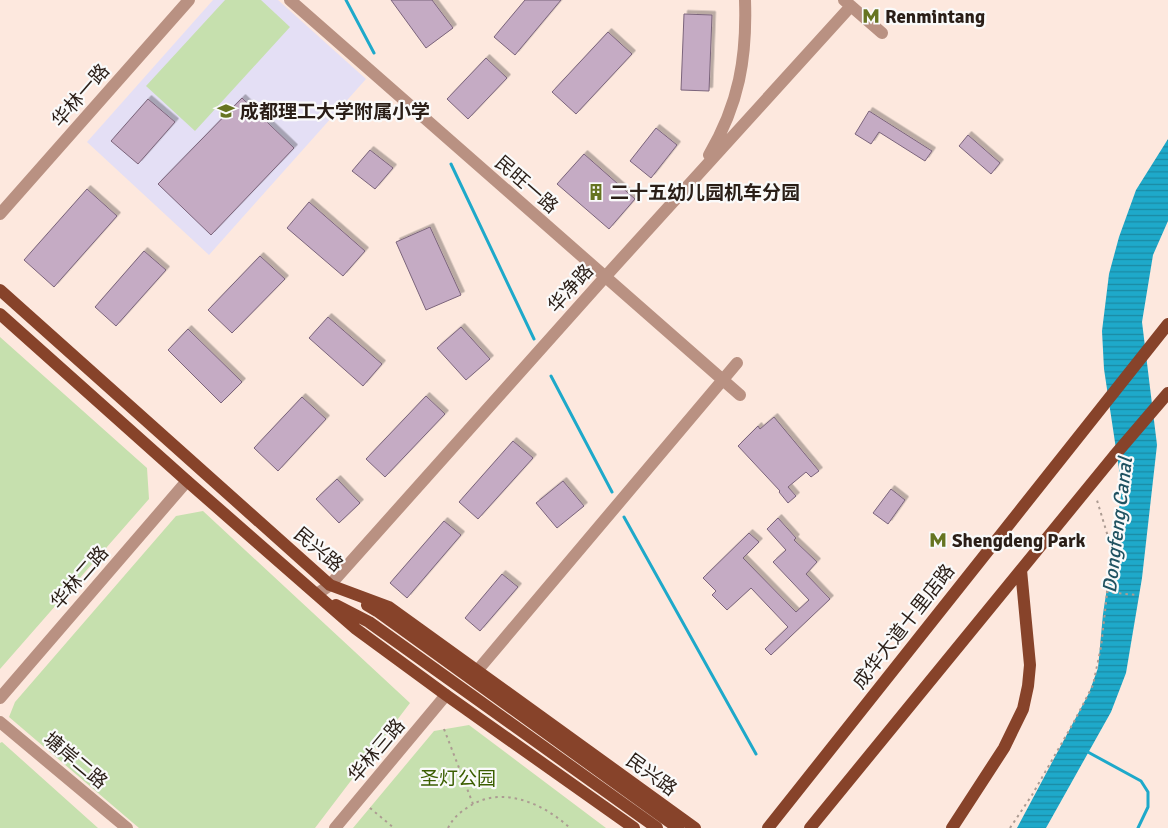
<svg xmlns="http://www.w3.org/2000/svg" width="1168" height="828" font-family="Signika,'Noto Sans SC',sans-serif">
<defs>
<pattern id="water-rules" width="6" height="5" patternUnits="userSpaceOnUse" patternTransform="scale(1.25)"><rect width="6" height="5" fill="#1ea9ca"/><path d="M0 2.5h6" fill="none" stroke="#1b89a3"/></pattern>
<filter id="shadow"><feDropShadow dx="3.5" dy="-3.5" stdDeviation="0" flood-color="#0004"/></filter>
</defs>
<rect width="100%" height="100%" fill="#fde8de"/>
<path fill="#e4dff5" d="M213,0h65l88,79 -157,176 -122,-113z"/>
<path fill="#c6e0ae" d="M225,0h36l29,27 -95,104 -49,-45z
M0,337l147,131 2,31 -149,170z
M203,511l207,192 -95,125h-176l-130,-111 6,-15 161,-186z
M469,725l137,103h-253l81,-97z
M2,742l96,86h-98v-85z"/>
<path fill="url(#water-rules)" d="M1168,139v82l-15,34 -11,67 15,123 -15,133 -16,95 -15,39 -65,116h-29l72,-135 9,-25 5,-54 19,-125 -18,-120 -2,-38 7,-57 10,-37 17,-47z"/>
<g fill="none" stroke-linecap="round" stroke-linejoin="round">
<path stroke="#1ea9ca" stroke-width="3" d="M346,0l28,53
M451,164l83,175
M551,376l61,116
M624,517l132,237
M1086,751l55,30 7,11v15l-10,21"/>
</g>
<path fill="#c5abc4" stroke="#7b647b" filter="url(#shadow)" d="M391,0h41l21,28 -27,20z
M525,0h36l-46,55 -21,-18z
M684,14l28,1 -3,76 -28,-1z
M608,32l24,22 -56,60 -24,-22z
M486,58l21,20 -39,41 -21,-20z
M242,98l52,50 -83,87 -53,-51z
M148,99l27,23 -37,42 -27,-23z
M869,111l63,40 -7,10 -46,-29 -8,12 -16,-10z
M656,128l21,17 -26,33 -21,-17z
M968,135l32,28 -9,11 -32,-28z
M370,150l23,18 -18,21 -23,-18z
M584,154l51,45 -26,30 -52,-45z
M87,189l30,27 -63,71 -30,-27z
M309,202l56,49 -22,25 -56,-48z
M430,227l31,68 -35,15 -30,-68z
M144,251l22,19 -50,56 -21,-19z
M260,256l25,23 -53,54 -24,-23z
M328,317l54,47 -19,22 -54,-48z
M461,327l29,32 -24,21 -29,-32z
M188,329l54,53 -21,21 -53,-53z
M426,396l19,18 -60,63 -19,-18z
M302,397l24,22 -48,52 -24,-23z
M774,417l45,54 -8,6 -5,-5 -18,15 8,9 -8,7 -9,-11 1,-1 -42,-45 20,-20 2,3z
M513,441l20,17 -55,61 -19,-17z
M337,479l23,24 -21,20 -23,-24z
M563,481l21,25 -27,22 -21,-25z
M891,489l14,11 -17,24 -15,-11z
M778,518l18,20 -2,2 23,22 -11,12 24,25 -59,56 -6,-6 23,-22 -37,-39 -24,22 -15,-15 4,-4 -13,-13 46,-45 10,9 -16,16 53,54 13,-12 -36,-38 13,-12 -19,-21z
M444,521l17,14 -54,63 -17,-15z
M502,574l16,13 -38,44 -15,-13z"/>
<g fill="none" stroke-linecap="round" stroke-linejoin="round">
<path stroke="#ac9b92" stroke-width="2" stroke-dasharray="2.5 4" stroke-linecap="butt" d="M1106,592l30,3
M444,729l29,75
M370,808l24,20
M448,828c5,-10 12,-16 22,-22 33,-21 74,-2 100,22
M1010,828l22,-33 43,-75 18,-35 8,-38 11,-97 -16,-53"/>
<path stroke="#b99182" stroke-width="12" d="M290,0l450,395
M844,0l38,33
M709,155c30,-51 38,-97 36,-155
M0,214l189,-214
M317,594l13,-9 275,-308 246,-271
M477,671l260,-308
M0,698l187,-217
M0,722l127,106
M335,828l111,-133"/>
<path stroke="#87432a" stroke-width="12" d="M0,290l330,295 59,22 306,221
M0,314l187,167 169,148 90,66 188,133
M336,605l33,17 288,206
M367,605l10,6 301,217
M768,828l400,-504
M810,828l304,-372 54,-63
M952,828l52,-80 19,-39 5,-23 2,-21 -9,-95"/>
</g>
<defs>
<g id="metro-bare" transform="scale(1.35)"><path d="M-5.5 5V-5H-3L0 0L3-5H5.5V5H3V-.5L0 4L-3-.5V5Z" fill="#667421" stroke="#fafafa" stroke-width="2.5" paint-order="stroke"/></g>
<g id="school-bare" transform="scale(1.35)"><path d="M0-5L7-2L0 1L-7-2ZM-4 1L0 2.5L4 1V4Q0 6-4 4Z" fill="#667421" stroke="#fafafa" stroke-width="2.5" paint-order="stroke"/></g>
<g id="building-bare" transform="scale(1.35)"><path d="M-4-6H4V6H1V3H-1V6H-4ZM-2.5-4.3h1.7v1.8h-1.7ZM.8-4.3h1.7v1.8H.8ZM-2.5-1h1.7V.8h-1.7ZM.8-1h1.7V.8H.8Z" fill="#667421" stroke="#fafafa" stroke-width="2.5" paint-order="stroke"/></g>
</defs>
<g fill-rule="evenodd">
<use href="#metro-bare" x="871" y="16"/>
<use href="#school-bare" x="226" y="111"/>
<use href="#building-bare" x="596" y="192"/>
<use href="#metro-bare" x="938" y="540"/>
</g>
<g text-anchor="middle" stroke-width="4.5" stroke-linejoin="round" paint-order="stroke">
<g font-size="19" font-weight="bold" fill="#2a1e17" stroke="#fafafa" text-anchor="start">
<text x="885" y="23">Renmintang</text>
<text x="240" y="118">成都理工大学附属小学</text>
<text x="610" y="199">二十五幼儿园机车分园</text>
<text x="952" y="547">Shengdeng Park</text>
</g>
<g font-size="19" fill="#2a1e17" stroke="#fafafa">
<text transform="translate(80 95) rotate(-49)" y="7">华林一路</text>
<text transform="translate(527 184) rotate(41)" y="7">民旺一路</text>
<text transform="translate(570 288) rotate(-48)" y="7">华净路</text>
<text transform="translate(319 549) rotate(40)" y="7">民兴路</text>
<text transform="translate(79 577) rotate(-49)" y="7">华林二路</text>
<text transform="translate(903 626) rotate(-52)" y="7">成华大道十里店路</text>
<text transform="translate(376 750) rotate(-50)" y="7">华林三路</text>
<text transform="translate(76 760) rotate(40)" y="7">塘岸二路</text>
<text transform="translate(652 774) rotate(36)" y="7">民兴路</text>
</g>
<g font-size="19" fill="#3b5e01" stroke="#fafafa">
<text x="458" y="785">圣灯公园</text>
</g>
<g font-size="20" font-style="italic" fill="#1f5261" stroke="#fafafa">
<text transform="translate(1117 525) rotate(-83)" y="7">Dongfeng Canal</text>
</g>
</g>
</svg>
